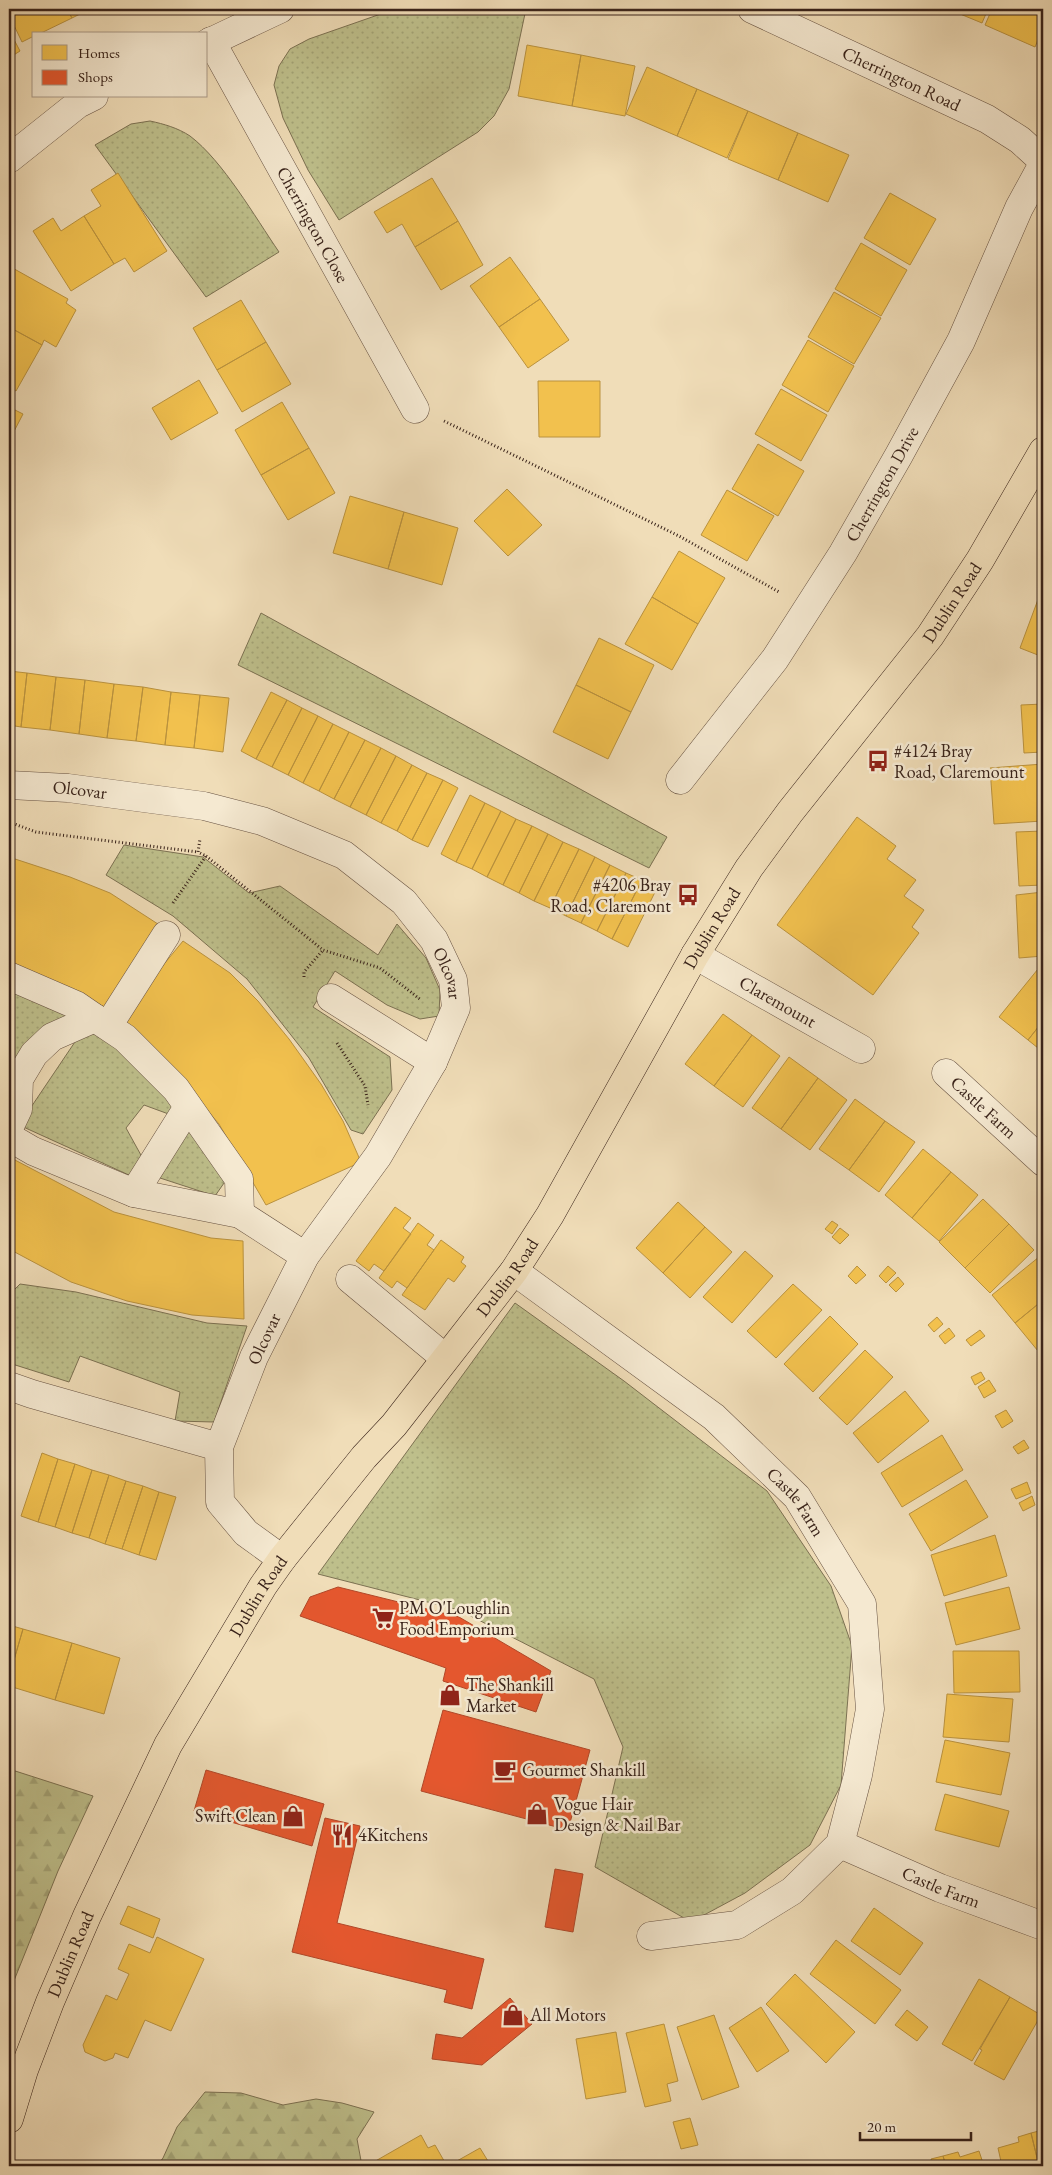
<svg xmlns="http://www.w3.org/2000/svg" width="1052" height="2175" font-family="'EB Garamond',serif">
<defs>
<pattern id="grass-dots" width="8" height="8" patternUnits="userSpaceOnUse" patternTransform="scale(1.25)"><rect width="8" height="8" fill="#bebf8b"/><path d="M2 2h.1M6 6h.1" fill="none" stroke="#a4a477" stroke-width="1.8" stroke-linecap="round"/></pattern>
<pattern id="forest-firs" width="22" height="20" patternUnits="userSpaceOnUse" patternTransform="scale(1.25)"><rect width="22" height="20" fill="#bebf8b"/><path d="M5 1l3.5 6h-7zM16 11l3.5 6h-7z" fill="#a4a477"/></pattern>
</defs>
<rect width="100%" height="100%" fill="#f0ddb8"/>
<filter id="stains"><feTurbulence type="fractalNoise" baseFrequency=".004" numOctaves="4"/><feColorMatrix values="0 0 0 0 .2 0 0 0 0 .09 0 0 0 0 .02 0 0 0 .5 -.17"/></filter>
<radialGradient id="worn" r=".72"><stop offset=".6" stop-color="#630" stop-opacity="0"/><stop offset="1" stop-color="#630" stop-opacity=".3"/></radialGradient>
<path fill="url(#grass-dots)" stroke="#7c7152" d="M395,9h131l-17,80 -15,27 -16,16 -139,88 -31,-50 -25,-52 -9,-33 5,-19 11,-17 19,-10z
M150,121c14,3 28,7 40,15 33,25 65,81 89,116l-73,45 -111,-152 36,-21z
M261,613l406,224 -18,31 -411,-203z
M124,845l79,12 46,36 31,-7 98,69 19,-31 29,34 14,32 -1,26 -19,3 -33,-14 -52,-34 -22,36 77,50 2,33 -29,44 -12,-4 -42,-72 -62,-79 -74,-63 -67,-41z
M9,980l65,33 -65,83z
M97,1024l84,82 -7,10 -30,-11 -18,23 16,29 -11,19 -112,-51 64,-95z
M190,1126l41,47 -16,23 -61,-20z
M20,1284l56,8 131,31 40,3 -33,96 -39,-1 5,-29 -100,-36 -11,26 -60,-19v-70h2z
M515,1303l109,78 143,110 64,95 21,60 -11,139 -31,60 -65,48 -54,29 -96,-55 28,-120 -29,-68 -135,-69 -141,-36z"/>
<path fill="url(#forest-firs)" stroke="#7c7152" d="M9,1769l84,27 -35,75 -49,122z
M205,2092l36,1 42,12 33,-6 26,4 32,9 -17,27 5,27h-205l6,-8 14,-31z"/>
<path fill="#f2c14e" stroke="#ba923e" d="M9,9h58l5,9 -33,16h-5v2l-12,6 -13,-27z
M67,9h23l-18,9z
M948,9h40l-6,14z
M992,9h51v19l-8,19 -50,-22z
M9,30l11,21 -11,7z
M527,45l54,10 -9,51 -54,-10z
M581,55l54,11 -10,50 -53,-10z
M647,67l50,22 -20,47 -51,-22z
M697,89l51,22 -21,47 -50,-22z
M748,111l50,22 -20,47 -50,-21z
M798,133l51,22 -21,47 -50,-22z
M118,173l49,78 -33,21 -9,-14 -11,6 -30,-48 17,-10 -10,-16z
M432,178l26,43 -43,26 -13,-23 -15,9 -13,-21z
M890,193l46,26 -26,46 -46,-27z
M84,216l30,48 -43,27 -38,-60 20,-13 8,13z
M458,221l25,44 -42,25 -26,-43z
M861,243l46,27 -26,46 -46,-27z
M510,257l30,42 -41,28 -29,-41z
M9,266l59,33 -2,4 10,7 -20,37 -12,-7 -2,5 -33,-18z
M834,292l47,26 -27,46 -46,-27z
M540,299l29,41 -41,28 -29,-41z
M241,300l25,42 -49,28 -24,-42z
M9,327l33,18 -26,46 -7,-4z
M808,340l46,26 -26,46 -46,-27z
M266,342l25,42 -49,28 -25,-42z
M199,380l19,33 -47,27 -19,-32z
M538,381h62v56h-61z
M781,389l46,26 -26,46 -46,-27z
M282,402l27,46 -48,27 -26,-45z
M9,407l14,7 -14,27z
M758,444l46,27 -26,45 -46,-27z
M309,448l26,45 -47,27 -27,-45z
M507,489l35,36 -34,31 -34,-35z
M727,490l47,26 -27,45 -46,-26z
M350,496l54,16 -16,57 -55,-16z
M404,512l54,16 -16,57 -54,-16z
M679,551l46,27 -27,46 -46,-27z
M1043,586v71l-23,-9z
M652,597l46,27 -26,46 -47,-26z
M599,638l55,27 -23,47 -55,-27z
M9,671l18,2 -6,54 -12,-2z
M27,673l29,4 -6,53 -29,-3z
M56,677l29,3 -6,54 -29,-4z
M85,680l29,4 -7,54 -28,-4z
M114,684l29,3 -7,54 -29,-3z
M576,685l55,27 -23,47 -55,-27z
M143,687l28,5 -6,53 -29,-4z
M171,692l29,3 -6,53 -29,-3z
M271,692l16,8 -31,59 -15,-8z
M200,695l29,3 -6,54 -29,-4z
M287,700l15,8 -30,59 -16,-8z
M1043,704v48l-19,1 -3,-48z
M302,708l16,8 -30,59 -16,-8z
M318,716l15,8 -30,59 -15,-8z
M333,724l16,8 -30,59 -16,-8z
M349,732l16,8 -31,59 -15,-8z
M365,740l16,8 -31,59 -16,-8z
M381,748l15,8 -30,59 -16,-8z
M396,756l16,9 -31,58 -15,-8z
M1043,764v57l-49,3 -4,-56z
M412,765l15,8 -30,58 -16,-8z
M427,773l16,7 -31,60 -15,-9z
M443,780l15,8 -30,59 -16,-7z
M470,795l15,8 -29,59 -15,-8z
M485,803l16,8 -29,58 -16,-7z
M501,811l15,8 -29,58 -15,-8z
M857,817l39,29 -9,13 29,21 -12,16 20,14 -12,17 7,6 -46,62 -96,-70z
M516,819l16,7 -29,59 -16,-8z
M532,826l16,8 -29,59 -16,-8z
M1043,831v54l-24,1 -3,-54z
M548,834l15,8 -29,59 -15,-8z
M563,842l16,7 -29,59 -16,-7z
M579,849l16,8 -29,59 -16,-8z
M9,857l61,20 40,16 51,33 -59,86 -93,-44z
M595,857l15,8 -29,58 -15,-7z
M610,865l16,8 -29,58 -16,-8z
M626,873l16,7 -30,59 -15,-8z
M642,880l15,8 -29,59 -16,-8z
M1043,892v64l-24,2 -3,-63z
M183,941l47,32 28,28 31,38 32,45 22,37 18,41 -95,43 -47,-81 -23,-27 -76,-71 21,-34z
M1038,969l5,5v47l-15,19 -29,-23z
M723,1014l29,21 -38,51 -29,-22z
M1043,1021v31l-15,-12z
M752,1035l28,21 -37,51 -29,-21z
M789,1057l29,21 -37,51 -29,-21z
M818,1078l29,22 -37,50 -29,-21z
M855,1099l30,22 -36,49 -30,-21z
M885,1121l30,21 -36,50 -30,-22z
M923,1149l28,23 -39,46 -27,-23z
M13,1159l101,53 97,26 32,3 1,78 -52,-4 -65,-14 -56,-19 -62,-33v-84z
M951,1172l27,23 -39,46 -27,-23z
M983,1199l26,25 -44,44 -26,-26z
M678,1202l27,25 -42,46 -27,-25z
M395,1207l16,11 -8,10 8,6 -27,37 -10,-7 -5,7 -13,-10z
M832,1221l6,4 -6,9 -7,-5z
M418,1223l16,12 -7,10 7,5 -27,38 -10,-7 -5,7 -13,-10z
M1009,1224l25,26 -44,43 -25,-25z
M705,1227l27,25 -42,46 -27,-25z
M840,1228l9,7 -9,9 -8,-7z
M441,1240l23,17 -3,5 5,4 -12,16 -6,-4 -23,32 -23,-15z
M745,1251l28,25 -41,47 -29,-26z
M1039,1257l4,6v37l-28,23 -23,-28z
M857,1266l9,9 -10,9 -8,-8z
M888,1266l8,7 -10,10 -7,-7z
M898,1277l6,7 -8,8 -7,-7z
M793,1284l29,26 -46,48 -29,-27z
M1043,1300v46l-5,5 -23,-28z
M830,1316l28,28 -45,48 -29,-28z
M937,1317l6,7 -9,8 -6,-7z
M949,1328l6,8 -10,8 -6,-8z
M980,1330l5,6 -14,10 -5,-6z
M865,1350l28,27 -46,48 -28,-27z
M981,1372l4,7 -10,6 -4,-8z
M989,1380l7,11 -12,7 -6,-11z
M905,1391l24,30 -51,42 -25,-30z
M1006,1410l7,11 -11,7 -7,-12z
M942,1435l21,35 -61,37 -21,-34z
M1024,1440l5,8 -11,6 -5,-7z
M42,1453l16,6 -20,63 -17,-6z
M58,1459l17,5 -20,63 -17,-5z
M75,1464l17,6 -20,63 -17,-6z
M92,1470l17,5 -20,63 -17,-5z
M109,1475l17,6 -21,63 -16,-6z
M966,1480l22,37 -57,34 -22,-37z
M126,1481l17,5 -21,63 -17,-5z
M1027,1482l4,11 -15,6 -5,-10z
M143,1486l16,6 -20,63 -17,-6z
M159,1492l17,5 -20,63 -17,-5z
M1032,1496l3,9 -12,6 -4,-8z
M995,1535l12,41 -63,20 -13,-41z
M1009,1587l11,42 -64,16 -11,-42z
M9,1625l14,4 -14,48z
M23,1629l49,14 -17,57 -46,-14v-9z
M72,1643l48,15 -16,56 -49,-14z
M953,1651h66l1,41 -66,1z
M947,1694l66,5 -4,43 -66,-5z
M945,1740l65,13 -9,42 -65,-13z
M945,1794l64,17 -10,36 -64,-17z
M128,1906l32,13 -7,19 -33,-14z
M874,1908l49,35 -23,32 -49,-34z
M157,1937l47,22 -33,72 -26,-11 -17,38 -13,-5 -2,5 -8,3 -20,-9 -2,-7 23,-50 11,5 12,-26 -11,-5 11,-25 21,9z
M836,1940l65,50 -26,34 -65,-50z
M795,1974l60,58 -29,31 -60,-59z
M979,1979l31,18 -38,64 -30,-17z
M1010,1997l31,18 -37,65 -30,-16 8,-14 -2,-1z
M761,2007l28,44 -32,21 -28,-44z
M907,2010l21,17 -11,14 -22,-16z
M714,2015l25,72 -37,13 -25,-73z
M664,2024l14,57 -11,3 4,17 -26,6 -19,-74z
M616,2032l10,60 -40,7 -10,-60z
M690,2118l8,27 -17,4 -8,-27z
M1043,2130v36h-4l-8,-33z
M1031,2133l8,33h-37l-4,-18 21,-6 -1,-5z
M421,2135l7,13 7,-3 12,21h-72l-3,-3z
M480,2148l11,18h-43z
M979,2151l5,15h-38l-3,-10 15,-4 2,5z
M943,2156l3,10h-17l3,-1 -1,-6z"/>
<path fill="#e4572e" stroke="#b14728" d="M338,1587l121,30 92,54 -15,41 -93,-31 3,-13 -146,-52 10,-19z
M443,1710l147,40 -22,80 -147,-39z
M206,1770l118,34 -12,42 -118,-35z
M325,1818l35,8 -23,97 147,36 -12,50 -28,-7 3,-12 -155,-38z
M555,1869l28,5 -10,58 -28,-5z
M510,1998l22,26 -50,41 -50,-6 4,-25 26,4z"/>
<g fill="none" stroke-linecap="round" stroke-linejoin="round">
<g stroke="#675242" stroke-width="29">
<g id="minor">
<path id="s1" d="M752,9l235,110 33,21 23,21"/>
<path id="s2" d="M211,41l204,368"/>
<path d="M206,44l74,-35"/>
<path d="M9,159l69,-55 16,-8"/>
<path id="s3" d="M680,780l95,-121 68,-106 56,-98 62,-114 58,-133 24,-44"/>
<path id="s4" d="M9,785l59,3 136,18 58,15 82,34 60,47 30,38 19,40 3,28 -23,54 -55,94 -73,100 -51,101 -35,90 1,55 26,31 36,26"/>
<path id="s5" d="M695,955l166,94"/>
<path d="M9,976l67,29 19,13 30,20 51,51 63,90 1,35"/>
<path d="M331,998l102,64"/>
<path d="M108,1026l58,-91"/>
<path id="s6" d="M946,1073l97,89"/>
<path d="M9,1128l9,-19 1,-30 15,-25 18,-17 43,-19"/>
<path d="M9,1137l24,14 101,42 106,21 65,42"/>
<path d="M134,1193l54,-86"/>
<path id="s7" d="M514,1271l200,146 83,80 65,107 8,105 -12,66 -18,69 -48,47 -55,34 -86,11"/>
<path d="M350,1279l95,79"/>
<path d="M9,1386l23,8 187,53"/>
<path id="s8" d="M840,1844l100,44 103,38"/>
</g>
</g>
<g stroke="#39231a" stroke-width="29">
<g id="major">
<path id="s9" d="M9,2119l15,-49 26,-68 37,-86 81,-171 95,-159 19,-27 82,-102 30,-32 120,-154 36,-56 145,-260 54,-87 41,-56 140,-176 50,-76 63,-109"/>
</g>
</g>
<path stroke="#39231a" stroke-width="3" stroke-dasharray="1 2.5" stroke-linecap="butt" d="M444,421l235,115 100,56
M9,822l27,10 162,20
M206,856l117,94 57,18 41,32
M173,903l33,-47 -8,-4 2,-13
M304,977v-5l19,-22
M337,1043l28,43 3,19"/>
<use href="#minor" stroke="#f5e9d1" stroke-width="28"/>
<use href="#major" stroke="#f0ddb8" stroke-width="28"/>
</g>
<defs>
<g id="bus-bare" transform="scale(1.725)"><path d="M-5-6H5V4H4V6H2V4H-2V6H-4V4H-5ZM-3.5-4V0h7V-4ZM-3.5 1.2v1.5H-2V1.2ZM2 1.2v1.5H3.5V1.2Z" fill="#8f2418" stroke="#f5e9d1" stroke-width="2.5" paint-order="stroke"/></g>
<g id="supermarket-bare" transform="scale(1.725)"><path d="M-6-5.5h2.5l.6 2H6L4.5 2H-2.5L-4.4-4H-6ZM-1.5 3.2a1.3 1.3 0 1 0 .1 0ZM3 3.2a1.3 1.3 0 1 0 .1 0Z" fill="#8f2418" stroke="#f5e9d1" stroke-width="2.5" paint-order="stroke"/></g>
<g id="shop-bare" transform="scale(1.725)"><path d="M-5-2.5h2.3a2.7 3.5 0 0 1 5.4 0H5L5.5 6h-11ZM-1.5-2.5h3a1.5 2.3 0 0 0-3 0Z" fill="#8f2418" stroke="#f5e9d1" stroke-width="2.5" paint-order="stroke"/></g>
<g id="cafe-bare" transform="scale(1.725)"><path d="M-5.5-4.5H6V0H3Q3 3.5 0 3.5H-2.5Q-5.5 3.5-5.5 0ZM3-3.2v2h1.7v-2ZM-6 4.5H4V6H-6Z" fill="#8f2418" stroke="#f5e9d1" stroke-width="2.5" paint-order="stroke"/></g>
<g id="restaurant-bare" transform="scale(1.725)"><path d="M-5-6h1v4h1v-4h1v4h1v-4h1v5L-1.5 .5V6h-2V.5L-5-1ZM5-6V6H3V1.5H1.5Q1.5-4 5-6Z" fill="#8f2418" stroke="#f5e9d1" stroke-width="2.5" paint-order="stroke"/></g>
</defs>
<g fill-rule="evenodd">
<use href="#bus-bare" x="878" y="761"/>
<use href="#bus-bare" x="688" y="895"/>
<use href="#supermarket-bare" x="383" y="1618"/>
<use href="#shop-bare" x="450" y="1695"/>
<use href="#cafe-bare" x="505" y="1770"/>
<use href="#shop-bare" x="537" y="1814"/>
<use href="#shop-bare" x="293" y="1816"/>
<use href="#restaurant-bare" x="342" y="1835"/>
<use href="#shop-bare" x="513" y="2015"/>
</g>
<g text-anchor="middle" stroke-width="5" stroke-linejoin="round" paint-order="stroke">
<g font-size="18" fill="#39231a" stroke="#f5e9d1">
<text dy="6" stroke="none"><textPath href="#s1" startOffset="165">Cherrington Road</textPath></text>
<text dy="6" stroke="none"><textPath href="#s2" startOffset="210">Cherrington Close</textPath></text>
<text dy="6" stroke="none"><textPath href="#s3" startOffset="359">Cherrington Drive</textPath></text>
<text dy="6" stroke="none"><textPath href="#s9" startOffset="1796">Dublin Road</textPath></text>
<text dy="6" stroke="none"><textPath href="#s4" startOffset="71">Olcovar</textPath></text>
<text dy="6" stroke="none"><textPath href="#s9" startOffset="1391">Dublin Road</textPath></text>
<text dy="6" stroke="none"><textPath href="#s4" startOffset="506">Olcovar</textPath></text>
<text dy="6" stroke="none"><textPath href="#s5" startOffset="95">Claremount</textPath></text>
<text dy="6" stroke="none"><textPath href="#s6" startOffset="51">Castle Farm</textPath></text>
<text dy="6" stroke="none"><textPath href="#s9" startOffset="986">Dublin Road</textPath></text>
<text transform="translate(264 1339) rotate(-65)" y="6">Olcovar</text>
<text dy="6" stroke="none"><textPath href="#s7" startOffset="366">Castle Farm</textPath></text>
<text dy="6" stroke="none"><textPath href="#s9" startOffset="581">Dublin Road</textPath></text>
<text dy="6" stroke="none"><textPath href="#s8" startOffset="110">Castle Farm</textPath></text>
<text dy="6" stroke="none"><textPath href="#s9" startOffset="176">Dublin Road</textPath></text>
</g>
<g font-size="18" fill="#39231a" stroke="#f5e9d1" text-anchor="start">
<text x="894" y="757">#4124 Bray<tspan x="894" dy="21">Road, Claremount</tspan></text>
<text x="671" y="891" text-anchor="end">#4206 Bray<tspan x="671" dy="21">Road, Claremont</tspan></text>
<text x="399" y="1614">PM O'Loughlin<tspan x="399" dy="21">Food Emporium</tspan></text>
<text x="466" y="1691">The Shankill<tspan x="466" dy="21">Market</tspan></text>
<text x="522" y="1776">Gourmet Shankill</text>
<text x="554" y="1810">Vogue Hair<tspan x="554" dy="21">Design &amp; Nail Bar</tspan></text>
<text x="276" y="1822" text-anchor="end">Swift Clean</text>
<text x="358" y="1841">4Kitchens</text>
<text x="530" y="2021">All Motors</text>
</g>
</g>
<rect width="1052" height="2175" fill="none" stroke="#f0ddb8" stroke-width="30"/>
<rect x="10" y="10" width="1032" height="2155" fill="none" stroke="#39231a" stroke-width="2.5"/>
<rect x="15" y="15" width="1022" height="2145" fill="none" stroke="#39231a"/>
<rect x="32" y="32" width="175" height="65" fill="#f5e9d1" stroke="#aa9a88"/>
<rect x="42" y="45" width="25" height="15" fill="#f2c14e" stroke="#aa9a88"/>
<text x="78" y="58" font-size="15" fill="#39231a">Homes</text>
<rect x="42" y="70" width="25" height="15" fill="#e4572e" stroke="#aa9a88"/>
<text x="78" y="82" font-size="15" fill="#39231a">Shops</text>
<path d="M860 2132v8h111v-8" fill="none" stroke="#39231a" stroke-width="2.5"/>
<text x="867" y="2132" font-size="15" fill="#39231a" stroke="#f5e9d1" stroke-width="4" paint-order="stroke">20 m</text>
<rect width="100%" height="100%" filter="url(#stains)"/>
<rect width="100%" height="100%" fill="url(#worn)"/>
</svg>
